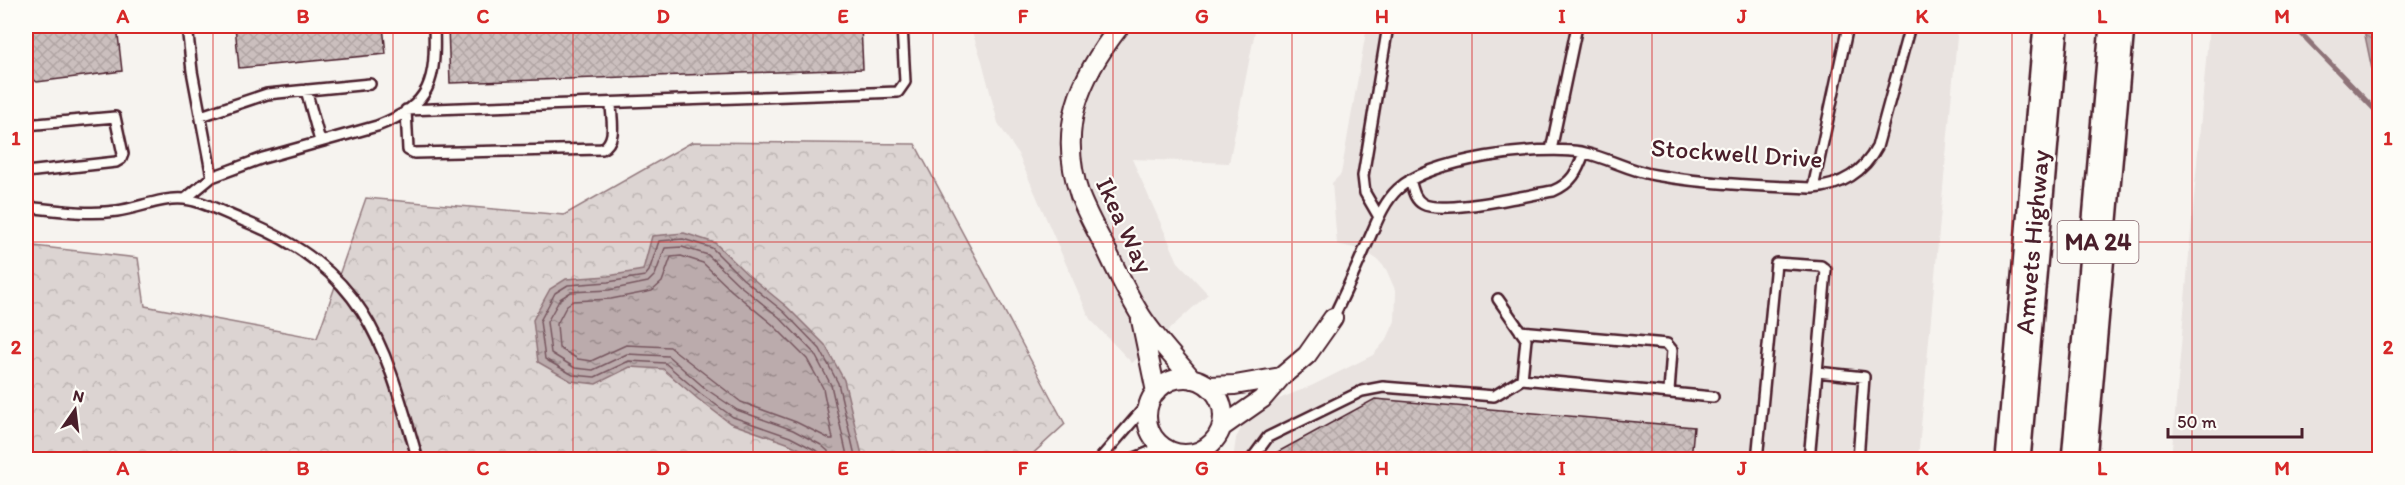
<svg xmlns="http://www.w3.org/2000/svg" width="2405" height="485" font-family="Itim,sans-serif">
<defs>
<pattern id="forest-crowns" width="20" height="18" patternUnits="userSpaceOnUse" patternTransform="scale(1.5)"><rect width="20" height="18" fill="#dcd4d2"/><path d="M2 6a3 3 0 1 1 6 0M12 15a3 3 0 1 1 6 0" fill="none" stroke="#beb6b4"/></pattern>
<pattern id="water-ripples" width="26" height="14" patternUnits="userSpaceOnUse" patternTransform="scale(1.5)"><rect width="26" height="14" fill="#bbabac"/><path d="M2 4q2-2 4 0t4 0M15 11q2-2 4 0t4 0" fill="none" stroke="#9a8b8c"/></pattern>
<pattern id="building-cross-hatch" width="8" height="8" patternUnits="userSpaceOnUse" patternTransform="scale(1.5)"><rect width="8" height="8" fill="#cbbfbe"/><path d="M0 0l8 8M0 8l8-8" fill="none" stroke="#b0a4a3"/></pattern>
</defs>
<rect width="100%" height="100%" fill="#f6f3ef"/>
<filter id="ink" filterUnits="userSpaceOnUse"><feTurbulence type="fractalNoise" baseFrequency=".0167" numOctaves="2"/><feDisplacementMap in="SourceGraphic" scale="12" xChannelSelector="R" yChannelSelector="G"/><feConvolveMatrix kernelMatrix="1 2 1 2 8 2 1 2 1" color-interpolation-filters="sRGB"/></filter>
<g filter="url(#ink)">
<path fill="#e9e3e0" d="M970,26h286l-27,137 -97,-4 46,103 30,32 -76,69 -42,-44 -72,-165 -20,-31 -16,-62z
M1367,26h591l-40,433 -685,1 3,-22 10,-19 16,-13 49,-20 62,-31 14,-16 8,-18 1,-29 -10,-23 -8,-9 -15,-10 -26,-6 -5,-61 9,-9z
M2209,26h170v433l-208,1z"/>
<path fill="url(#forest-crowns)" stroke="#937a7e" stroke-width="1.5" d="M692,142l223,2 150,280 -39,36h-1000v-215l112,13 7,48 172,32 49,-140 198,17z"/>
<path fill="url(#water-ripples)" stroke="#8e7378" stroke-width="1.5" d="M2363,26h16v72h-1z
M684,233l31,10 32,31 40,33 38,38 19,35 18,75 -1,4h-40l-34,-16 -57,-20 -32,-24 -35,-30 -33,-2 -34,17 -25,-3 -33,-19 -5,-42 17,-31 16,-10 42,-3 35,-6 9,-34z"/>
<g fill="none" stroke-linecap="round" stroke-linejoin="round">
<path stroke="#77575f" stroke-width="1.5" d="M681,256l22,7 29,28 40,33 35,35 16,29 10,51h-3l-34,-17 -55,-20 -71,-55 -44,-2 -35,16 -13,-2 -19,-11 -2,-24 10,-19 6,-4 38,-2 41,-8 10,-9 9,-25z
M822,460l-3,-8 -29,-15 -57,-20 -32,-23 -36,-31 -36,-2 -34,16 -22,-2 -28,-16 -5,-38 15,-28 13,-8 40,-3 37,-6 4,-5 10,-30 24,-2 29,9 31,31 41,33 36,37 18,34 18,77
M829,460l-1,-9 -7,-6 -28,-15 -56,-20 -31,-21 -38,-33 -41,-2 -34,16 -18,-2 -24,-15 -4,-31 13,-23 11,-7 38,-2 39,-8 7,-7 10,-27 17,-1 26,8 30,29 41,33 35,36 17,32 17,75"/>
<path stroke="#8e7378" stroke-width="5" d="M2294,26l86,89"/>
</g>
<path fill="url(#building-cross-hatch)" stroke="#4a1f2b" stroke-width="1.5" d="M26,26h91l5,45 -85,11 -11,-8z
M235,26h148l3,28 -147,14z
M448,26h413l2,43 -413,14z
M1375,399l319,28 -3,32h-426z"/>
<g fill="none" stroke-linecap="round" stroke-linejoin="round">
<g stroke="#4a1f2b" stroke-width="14">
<path id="service" d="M187,26l5,45 20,106
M306,90l14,51
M406,110l492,-18 7,-10 -3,-56
M406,110l2,40 6,3 188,-4c16,-9 9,-30 9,-46
M201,116l66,-22 103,-10
M26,125l89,-8 8,37 -2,5 -5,3 -90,10
M1551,150l26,-124
M1410,180c3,9 4,19 13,24 19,11 104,-9 130,-13 19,-8 24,-19 31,-38
M1813,188l35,-162
M185,199l27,-22 51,-19 114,-32c55,-21 59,-46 57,-100
M26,207c30,3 60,8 91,4 22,-3 45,-14 67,-12 20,2 42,15 60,22 123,50 140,122 174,239
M1379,217l-14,-24 -2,-17 25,-150
M1498,299l28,40 -4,40 191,18
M1333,318c11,-23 22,-46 32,-70 10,-20 16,-43 33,-59 32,-30 141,-44 183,-37 26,5 48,19 74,23 51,9 106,11 158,13 28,-2 51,-16 64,-41l33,-121
M1520,331l147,13 5,6 -3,42
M1099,460l51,-59
M1130,460l32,-13
M1251,460l17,-23 94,-46 21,-4 111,9 28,-17
M1757,460l19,-197 45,3 5,4 -9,102 47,5 -6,83
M1809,460l8,-88"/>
</g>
<g stroke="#4a1f2b" stroke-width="22">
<path id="minor" d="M1120,26c-41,52 -63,103 -40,170 7,18 17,36 26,53 10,21 20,42 32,62 14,24 36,46 54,68
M1141,320l15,72
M1147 416a38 38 0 1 1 76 0a38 38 0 1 1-76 0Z
M1209,386l26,-1 46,-8
M1222,427l40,-28 19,-22 26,-22 26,-37"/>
</g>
<g stroke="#4a1f2b" stroke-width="38">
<path id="motorway" d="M2013,460l38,-434
M2079,460l38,-434"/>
</g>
<use href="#service" stroke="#fdfcf7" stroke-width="9"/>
<use href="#minor" stroke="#fdfcf7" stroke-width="18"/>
<use href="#motorway" stroke="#fdfcf7" stroke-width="33"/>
</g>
</g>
<path fill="none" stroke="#d62828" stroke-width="1.5" stroke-opacity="0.55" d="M213,26v434M393,26v434M573,26v434M753,26v434M933,26v434M1113,26v434M1292,26v434M1472,26v434M1652,26v434M1832,26v434M2012,26v434M2192,26v434M26,242h2354"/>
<g text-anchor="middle" stroke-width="4.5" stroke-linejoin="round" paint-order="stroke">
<rect fill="#fdfcf7" stroke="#806168" stroke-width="1.5" x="2057.5" y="221" width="81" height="42" rx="4.5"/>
<g font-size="24" font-weight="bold" fill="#4a1f2b">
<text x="2098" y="250">MA 24</text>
</g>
<g font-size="26" fill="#4a1f2b" stroke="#fdfcf7">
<text transform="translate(1737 153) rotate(4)" y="9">Stockwell Drive</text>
<text transform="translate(1125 225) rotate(65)" y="9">Ikea Way</text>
<text transform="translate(2032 242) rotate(-85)" y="9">Amvets Highway</text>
</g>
</g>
<rect width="2405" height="485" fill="none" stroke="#fdfcf7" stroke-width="66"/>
<g transform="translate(75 410) rotate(14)" stroke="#fdfcf7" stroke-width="4.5" paint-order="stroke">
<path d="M0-4.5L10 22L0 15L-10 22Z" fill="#4a1f2b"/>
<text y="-9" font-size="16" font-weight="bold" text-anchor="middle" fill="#4a1f2b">N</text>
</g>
<path d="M2168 428v9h134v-9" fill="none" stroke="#4a1f2b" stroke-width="3"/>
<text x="2177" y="428" font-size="18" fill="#4a1f2b" stroke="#fdfcf7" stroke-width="4.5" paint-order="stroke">50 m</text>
<rect x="33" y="33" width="2339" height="419" fill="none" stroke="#d62828" stroke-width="2"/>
<g font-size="20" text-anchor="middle" font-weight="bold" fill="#d62828">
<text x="123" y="23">A</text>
<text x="303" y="23">B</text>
<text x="483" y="23">C</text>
<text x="663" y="23">D</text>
<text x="843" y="23">E</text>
<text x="1023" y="23">F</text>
<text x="1202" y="23">G</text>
<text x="1382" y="23">H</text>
<text x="1562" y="23">I</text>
<text x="1742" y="23">J</text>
<text x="1922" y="23">K</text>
<text x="2102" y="23">L</text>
<text x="2282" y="23">M</text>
<text x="16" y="145">1</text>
<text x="2388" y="145">1</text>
<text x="16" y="354">2</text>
<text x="2388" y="354">2</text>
<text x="123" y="475">A</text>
<text x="303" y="475">B</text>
<text x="483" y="475">C</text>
<text x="663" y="475">D</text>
<text x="843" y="475">E</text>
<text x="1023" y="475">F</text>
<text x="1202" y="475">G</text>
<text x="1382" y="475">H</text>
<text x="1562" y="475">I</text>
<text x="1742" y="475">J</text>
<text x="1922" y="475">K</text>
<text x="2102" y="475">L</text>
<text x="2282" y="475">M</text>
</g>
</svg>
